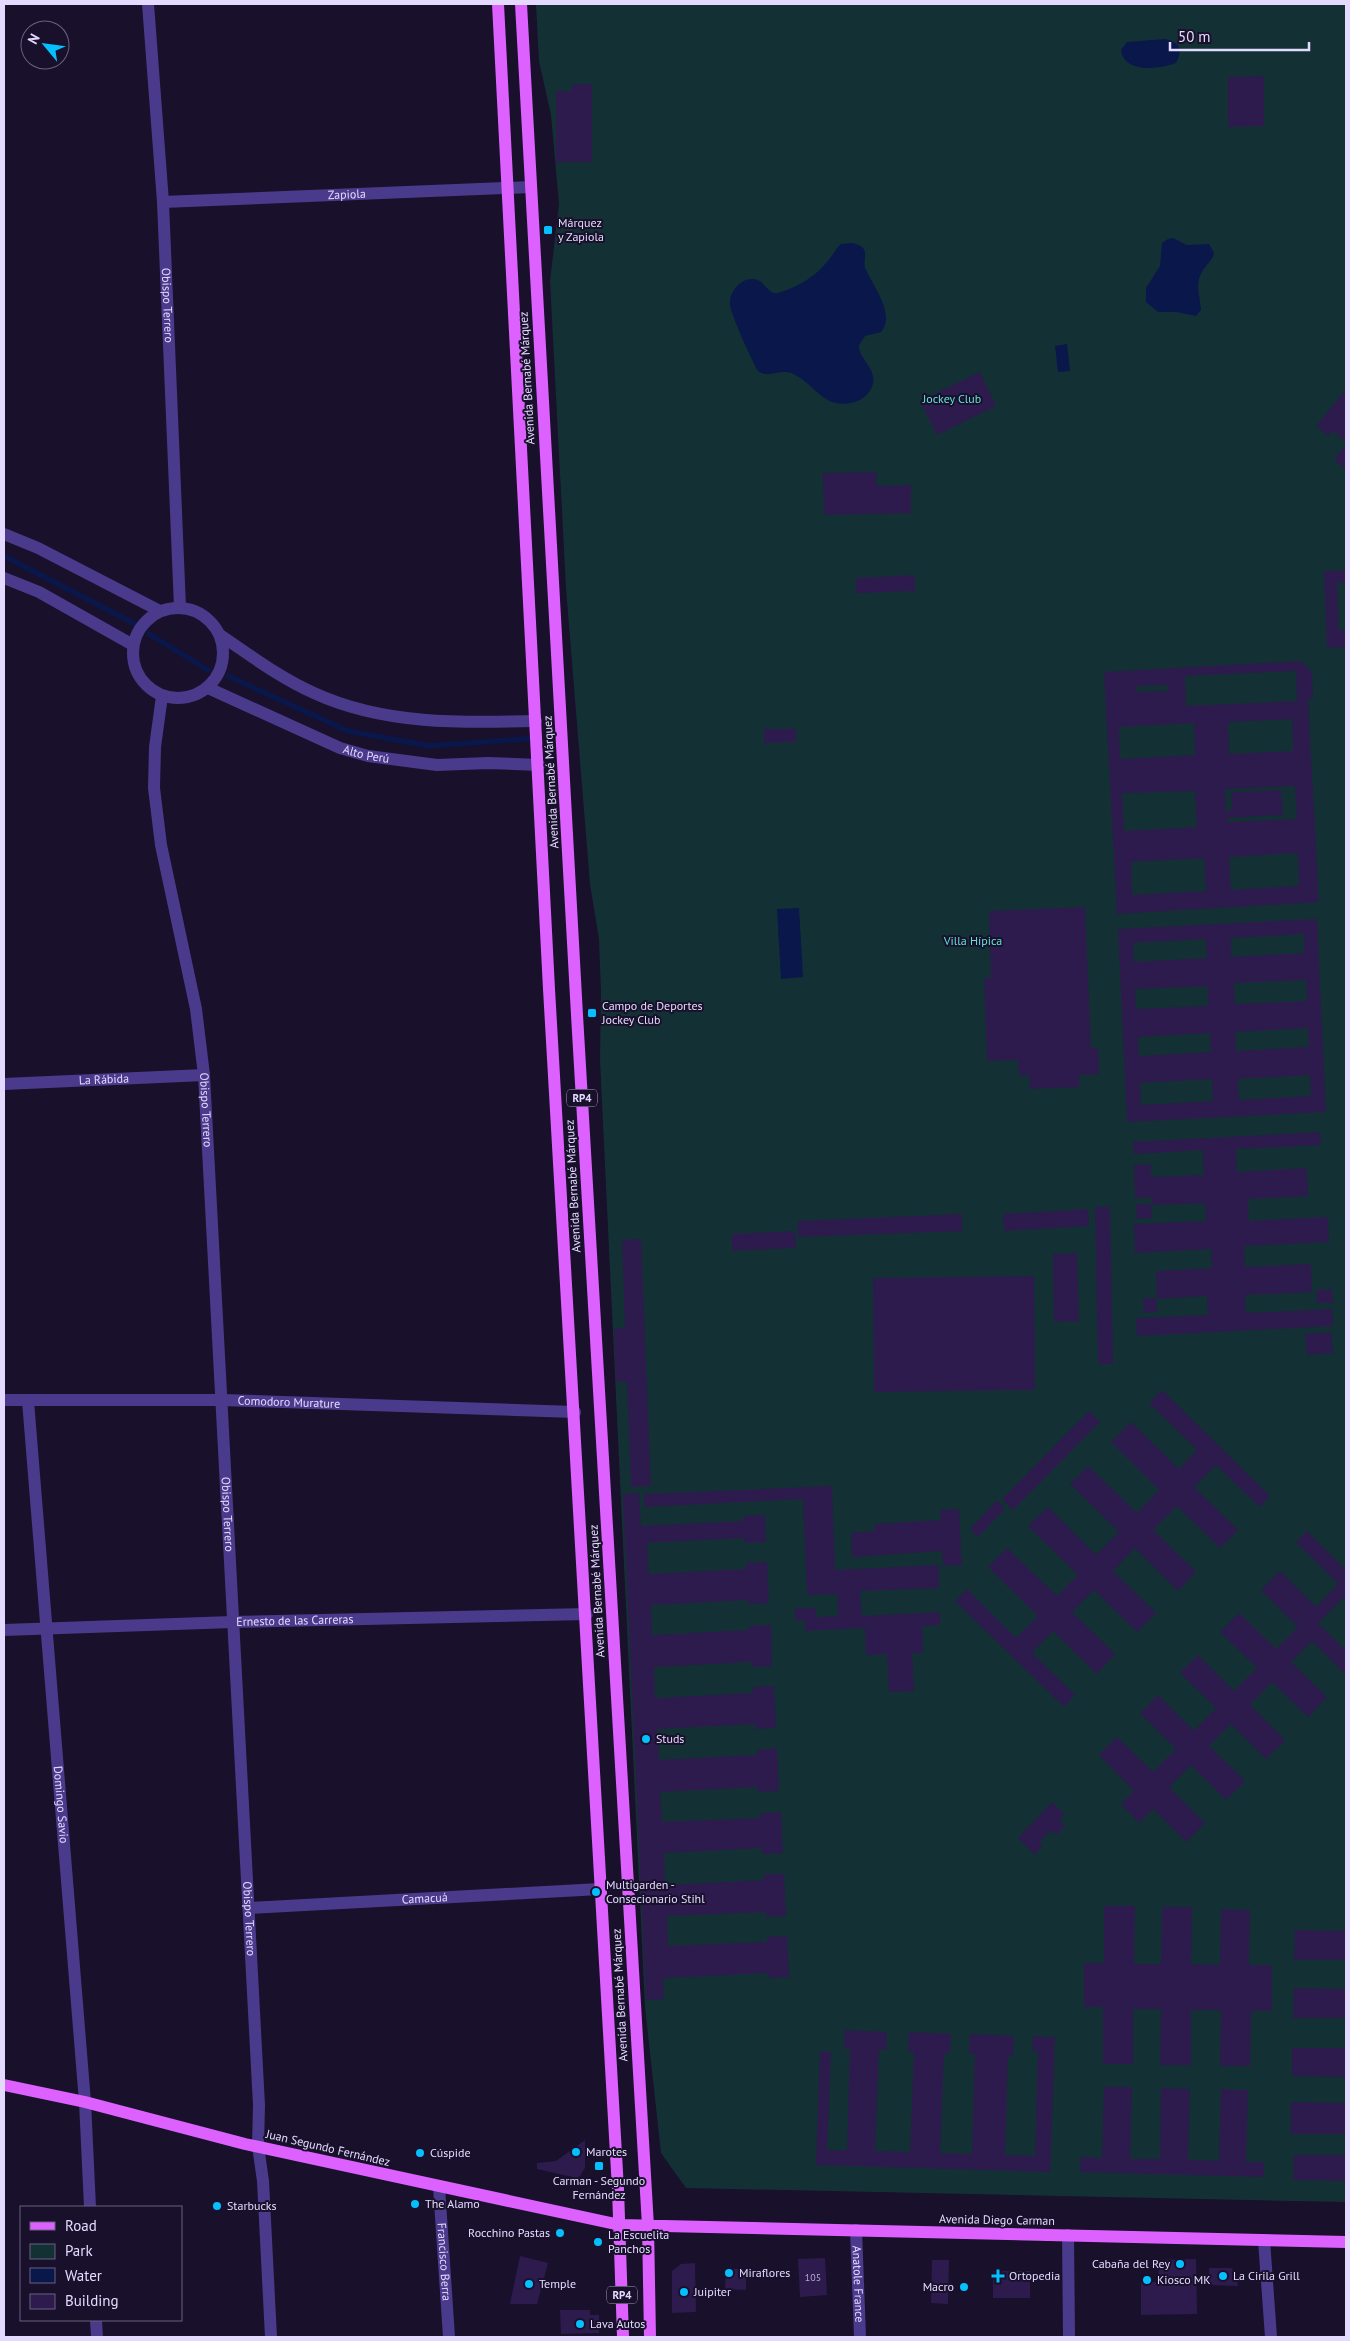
<svg xmlns="http://www.w3.org/2000/svg" width="1350" height="2341" font-family="'PT Sans',sans-serif">
<rect width="100%" height="100%" fill="#19102b"/>
<path fill="#133135" d="M536,4h810v2198l-660,-14 -25,-35 -16,-146 -45,-948 1,-67 -2,-53 -9,-55 -24,-296 -16,-307 9,-77 -8,-89 -12,-54z"/>
<path fill="#09174b" d="M1165,39c15,3 18,11 11,24 -16,6 -52,11 -55,-13l6,-8z
M1173,238l14,7 22,-1 5,9c-1,7 -7,11 -11,17 -9,14 -3,25 -2,40l-5,6 -20,-4h-18l-12,-10v-14l14,-22 2,-23 6,-4z
M852,243c4,1 8,2 11,5 5,6 -1,15 3,22 8,17 30,46 15,62l-16,4 -6,9c-1,15 20,24 13,42 -3,7 -10,13 -17,15 -33,9 -39,-19 -64,-29 -12,-4 -22,6 -33,-2 -6,-10 -28,-58 -28,-67 -1,-12 11,-26 23,-25 12,0 14,16 25,14 27,-8 45,-22 59,-45l4,-4z
M1067,344l3,27 -12,1 -3,-26z
M799,908l4,69 -22,2 -4,-70z"/>
<g fill="none" stroke-linecap="round" stroke-linejoin="round">
<path stroke="#09174b" stroke-width="5.5" d="M4,556l131,68
M149,634l59,36
M228,676l120,55 81,15 108,-8"/>
</g>
<path fill="#2d1b4d" fill-rule="evenodd" d="M1264,76v50l-36,1v-50z
M572,84h20v78h-36v-71h16z
M980,372l16,34 -59,29 -17,-34z
M1346,389v47l-2,4 -11,-9 -5,5 -12,-10z
M1346,445v25l-12,-11z
M876,472l1,14 34,-1v28l-87,2 -1,-42z
M1346,570v13h-9l2,48 7,-1v17l-19,1 -3,-77z
M915,575v16l-59,2v-15z
M1300,661l8,6 4,6 1,25 -5,1 11,203 -202,12 -13,-242zM1296,671l1,30 -111,5 -1,-30zM1168,685l1,6 -32,1v-6zM1292,719l1,32 -64,3 -1,-32zM1194,723l1,32 -75,4 -1,-32zM1295,786l2,33 -70,3v-4l56,-3 -2,-25 -50,2 1,18 -6,1 -1,-22zM1195,791l2,36 -73,4 -2,-38zM1298,853l1,33 -68,4 -2,-33zM1204,858l2,33 -74,4 -1,-33z
M764,729h32v13l-32,1z
M1085,907l6,141h7l1,26 -20,1v12l-49,2 -1,-14h-10l-1,-15 -31,1 -3,-83h7l-2,-67z
M1317,919l9,193 -199,10 -9,-193zM1304,934v19l-73,4v-19zM1206,939l1,19 -73,4 -1,-19zM1306,980l1,21 -72,3 -1,-21zM1208,986v20l-72,3 -1,-20zM1308,1028l1,19 -73,4 -1,-19zM1210,1033l1,19 -72,4 -1,-19zM1310,1075l1,21 -72,4 -1,-21zM1212,1079l1,22 -72,4 -1,-22z
M1320,1132l1,13 -85,4 1,23 70,-4 1,28 -60,3 1,22 79,-4 1,25 -85,4 1,21 66,-3 1,28 -67,3 1,18 86,-4 1,17 -196,10 -1,-18 72,-3 -1,-19 -50,3 -1,-28 56,-3 -1,-19 -76,4 -1,-29 72,-3 -1,-18 -53,2 -1,-8 -16,1 -1,-33 17,-1v13l53,-2 -1,-25 -69,4 -1,-12z
M1136,1204h15l1,14 -15,1z
M1095,1207h15l3,157h-15z
M1088,1209l1,17 -85,5 -1,-17z
M962,1214v17l-164,6v-16z
M795,1231l1,17 -64,3v-17z
M641,1239l10,247 -20,1 -4,-105h-11l-2,-53 11,-1 -3,-88z
M1077,1253l2,68 -25,1 -1,-68z
M1034,1276l1,114 -161,2 -1,-114z
M1332,1289l1,14h-16l-1,-13z
M1143,1298h13l1,14 -13,1z
M1331,1332l2,21 -26,2 -2,-21z
M1162,1390l108,106 -10,11 -44,-42 -22,22 44,43 -18,18 -43,-42 -24,24 43,42 -18,19 -43,-43 -22,23 43,42 -19,19 -43,-42 -22,22 43,42 -18,20 -44,-43 -21,22 43,42 -11,12 -109,-106 12,-12 49,49 22,-22 -50,-49 19,-19 50,48 21,-21 -50,-49 20,-19 48,48 23,-23 -49,-48 18,-18 49,47 22,-23 -48,-48 20,-20 48,47 18,-19 -48,-47z
M1089,1411l11,11 -87,88 -11,-11z
M832,1486l3,84 104,-5v23l-79,3 2,25 78,-4v13l-18,1 1,27h-11l2,38 -25,1 -2,-38 -21,1 -1,-27 -60,3v-11l-9,1 -1,-13h21v9l22,-1 -1,-22 -30,1 -4,-96 -159,8v-13z
M639,1493l2,33 102,-5v-5l22,-1 1,27 -21,1 -1,-5 -97,5 2,31 97,-5v-6l21,-1 2,41 -21,1v-4l-97,5 1,30 97,-5v-4l22,-1 1,41 -20,1v-5l-98,5 1,31 98,-5v-6l21,-1 2,42 -21,1v-5l-98,5 2,31 98,-5v-5l20,-2 2,43 -20,1 -1,-5 -98,5 2,30 98,-4v-5l21,-1 2,41 -21,1v-6l-98,5 1,32 99,-5v-6h20l2,42 -20,1v-5l-99,4 1,30 99,-4v-5l20,-1 2,41 -20,1v-5l-106,5 1,21 -18,1 -23,-506z
M997,1500l8,9 -27,28 -8,-8z
M959,1509l3,56 -19,1 -1,-15 -90,6 -1,-24 24,-2 -1,-7 67,-4 -1,-10z
M1307,1531l39,39v25l-28,28 28,28v24l-34,-34 -21,21 36,35 -19,20 -36,-35 -22,23 35,35 -19,19 -35,-35 -22,22 36,35 -19,19 -35,-35 -22,22 36,36 -19,19 -33,-33 -14,14 -18,-19 13,-13 -35,-36 18,-18 36,35 23,-23 -36,-36 18,-18 36,36 22,-23 -36,-35 18,-18 36,36 23,-23 -37,-36 19,-19 37,36 22,-22 -37,-37 19,-19 36,36 22,-23 -42,-42z
M1052,1802l13,12 -6,6 6,6 -9,9 -5,-5 -12,12 4,3 -8,10 -17,-17z
M1104,1906h31l-1,58h27l1,-57h30l-1,57 29,1 1,-56 29,1 -1,55h23v46h-21l-1,55h-30l1,-56h-30v55h-31l1,-56h-28v55h-30v-57h-19v-44h20z
M1295,1930l51,1v29h-52z
M1294,1988l52,1v29h-53z
M845,2030l42,2 -1,18h-7l-4,101 35,1 4,-100 -6,-1 1,-19 42,2 -1,19h-6l-4,100 32,1 3,-100h-6l1,-20 44,2 -1,20h-5l-3,99 30,1 3,-105h-6l1,-15 22,1 -5,135 -234,-7 4,-114 11,1 -4,98h20l3,-101h-6z
M1292,2048h54v29l-54,-1z
M1104,2087h28l-2,72h30l1,-71 29,1 -2,71 31,1 2,-72 27,1 -2,72h18v15l-184,-5 1,-15 21,1z
M1291,2102l55,1v31h-55z
M585,2140v28l-5,8 -3,2 -40,-9v-6l19,-2z
M1294,2155h52v26l-53,-1z
M520,2256l28,7 -11,41h-27z
M825,2258l2,37 -27,2 -2,-38z
M1196,2259l1,55 -56,1v-33h18l-1,-22z
M932,2260h17l-1,44 -17,-1z
M695,2263l1,49 -24,1v-42l9,-7z
M1209,2268h22l5,5 2,13 -29,-1z
M726,2269h20v21l-21,-1z
M993,2271h37v27h-37z
M560,2310h30v5h9v18l-38,1z"/>
<g fill="none" stroke-linecap="round" stroke-linejoin="round">
<g stroke="#4a3a8b" stroke-width="12">
<path id="s1" d="M148,4l15,198 17,405"/>
<path id="s2" d="M163,202l368,-15"/>
<path d="M4,534l34,14 122,63"/>
<path d="M4,578l35,14 94,53"/>
<circle cx="178" cy="653" r="45"/>
<path d="M220,635c30,20 60,43 94,58 69,32 148,30 222,28"/>
<path id="s3" d="M208,688l132,60 28,8 69,9 51,-2 51,2"/>
<path id="s4" d="M162,696l-7,51 -1,41 7,57 35,164 8,66 55,1030 -1,41 5,35 8,156"/>
<path id="s5" d="M4,1084l200,-9"/>
<path id="s6" d="M4,1400h219l352,12"/>
<path id="s7" d="M28,1401l57,701 5,105"/>
<path id="s8" d="M4,1630l228,-8 355,-8"/>
<path id="s9" d="M249,1908l351,-19"/>
<path id="s10" d="M439,2187l10,150"/>
<path id="s11" d="M856,2230l4,107"/>
<path d="M1068,2235l1,102"/>
<path d="M1264,2240l7,97"/>
<path d="M96,2320l1,17"/>
</g>
<path stroke="#dd61ff" stroke-width="12" d="M498,4l51,985 69,1200 5,148
M521,4l56,1011 71,1211 2,111
M4,2085l81,17 160,42 375,81 726,17"/>
</g>
<g fill="#06bfff" stroke="#19102b" stroke-width="2">
<rect x="543" y="225" width="10" height="10" rx="2.5"/>
<rect x="587" y="1008" width="10" height="10" rx="2.5"/>
<circle cx="646" cy="1739" r="5"/>
<circle cx="596" cy="1892" r="5"/>
<circle cx="576" cy="2152" r="5"/>
<circle cx="420" cy="2153" r="5"/>
<rect x="594" y="2161" width="10" height="10" rx="2.5"/>
<circle cx="415" cy="2204" r="5"/>
<circle cx="217" cy="2206" r="5"/>
<circle cx="560" cy="2233" r="5"/>
<circle cx="598" cy="2242" r="5"/>
<circle cx="1180" cy="2264" r="5"/>
<circle cx="729" cy="2273" r="5"/>
<path d="M995.5 2268.5h5v5h5v5h-5v5h-5v-5h-5v-5h5z"/>
<circle cx="1223" cy="2276" r="5"/>
<circle cx="1147" cy="2280" r="5"/>
<circle cx="529" cy="2284" r="5"/>
<circle cx="964" cy="2287" r="5"/>
<circle cx="684" cy="2292" r="5"/>
<circle cx="580" cy="2324" r="5"/>
</g>
<g text-anchor="middle" stroke-width="4" stroke-linejoin="round" paint-order="stroke">
<g font-size="10" fill="#b6aad2">
<text x="813" y="2281">105</text>
</g>
<g fill="#19102b" stroke="#a79dbf" stroke-width="1">
<rect x="567" y="1089.5" width="30" height="17" rx="4"/>
<rect x="607" y="2286.5" width="30" height="17" rx="4"/>
</g>
<g font-size="11" font-weight="bold" fill="#e4daff">
<text x="582" y="1102">RP4</text>
<text x="622" y="2299">RP4</text>
</g>
<g font-size="12" fill="#e4daff" stroke="#19102b">
<text dy="4" stroke="none"><textPath href="#s2" startOffset="184">Zapiola</textPath></text>
<text dy="4" stroke="none"><textPath href="#s1" startOffset="302">Obispo Terrero</textPath></text>
<text transform="translate(527 378) rotate(-93)" y="4">Avenida Bernabé Márquez</text>
<text dy="4" stroke="none"><textPath href="#s3" startOffset="172">Alto Perú</textPath></text>
<text transform="translate(551 782) rotate(-93)" y="4">Avenida Bernabé Márquez</text>
<text dy="4" stroke="none"><textPath href="#s5" startOffset="100">La Rábida</textPath></text>
<text dy="4" stroke="none"><textPath href="#s4" startOffset="419">Obispo Terrero</textPath></text>
<text transform="translate(573 1186) rotate(-93)" y="4">Avenida Bernabé Márquez</text>
<text dy="4" stroke="none"><textPath href="#s6" startOffset="285">Comodoro Murature</textPath></text>
<text dy="4" stroke="none"><textPath href="#s4" startOffset="824">Obispo Terrero</textPath></text>
<text transform="translate(597 1591) rotate(-93)" y="4">Avenida Bernabé Márquez</text>
<text dy="4" stroke="none"><textPath href="#s8" startOffset="291">Ernesto de las Carreras</textPath></text>
<text dy="4" stroke="none"><textPath href="#s7" startOffset="405">Domingo Savio</textPath></text>
<text dy="4" stroke="none"><textPath href="#s9" startOffset="176">Camacuá</textPath></text>
<text dy="4" stroke="none"><textPath href="#s4" startOffset="1229">Obispo Terrero</textPath></text>
<text transform="translate(620 1995) rotate(-93)" y="4">Avenida Bernabé Márquez</text>
<text transform="translate(328 2148) rotate(13)" y="4">Juan Segundo Fernández</text>
<text transform="translate(997 2220) rotate(1)" y="4">Avenida Diego Carman</text>
<text dy="4" stroke="none"><textPath href="#s10" startOffset="75">Francisco Berra</textPath></text>
<text dy="4" stroke="none"><textPath href="#s11" startOffset="54">Anatole France</textPath></text>
</g>
<g font-size="12" fill="#e4daff" stroke="#19102b" text-anchor="start">
<text x="558" y="227">Márquez<tspan x="558" dy="14">y Zapiola</tspan></text>
<text x="602" y="1010">Campo de Deportes<tspan x="602" dy="14">Jockey Club</tspan></text>
<text x="656" y="1743">Studs</text>
<text x="606" y="1889">Multigarden -<tspan x="606" dy="14">Consecionario Stihl</tspan></text>
<text x="586" y="2156">Marotes</text>
<text x="430" y="2157">Cúspide</text>
<text x="599" y="2185" text-anchor="middle">Carman - Segundo<tspan x="599" dy="14">Fernández</tspan></text>
<text x="425" y="2208">The Alamo</text>
<text x="227" y="2210">Starbucks</text>
<text x="550" y="2237" text-anchor="end">Rocchino Pastas</text>
<text x="608" y="2239">La Escuelita<tspan x="608" dy="14">Panchos</tspan></text>
<text x="1170" y="2268" text-anchor="end">Cabaña del Rey</text>
<text x="739" y="2277">Miraflores</text>
<text x="1009" y="2280">Ortopedia</text>
<text x="1233" y="2280">La Cirila Grill</text>
<text x="1157" y="2284">Kiosco MK</text>
<text x="539" y="2288">Temple</text>
<text x="954" y="2291" text-anchor="end">Macro</text>
<text x="694" y="2296">Juipiter</text>
<text x="590" y="2328">Lava Autos</text>
</g>
<g font-size="12" fill="#61e4d8" stroke="#19102b">
<text x="952" y="403">Jockey Club</text>
<text x="973" y="945">Villa Hípica</text>
</g>
</g>
<rect width="1350" height="2341" fill="none" stroke="#e4daff" stroke-width="10"/>
<rect x="20" y="2206" width="162" height="115" fill="#19102b" stroke="#6a6180"/>
<rect x="30" y="2222" width="25" height="8" fill="#dd61ff" stroke="#6a6180"/>
<text x="65" y="2231" font-size="15" fill="#e4daff">Road</text>
<rect x="30" y="2244" width="25" height="15" fill="#133135" stroke="#6a6180"/>
<text x="65" y="2256" font-size="15" fill="#e4daff">Park</text>
<rect x="30" y="2268" width="25" height="15" fill="#09174b" stroke="#6a6180"/>
<text x="65" y="2281" font-size="15" fill="#e4daff">Water</text>
<rect x="30" y="2294" width="25" height="15" fill="#2d1b4d" stroke="#6a6180"/>
<text x="65" y="2306" font-size="15" fill="#e4daff">Building</text>
<g transform="translate(45 45) rotate(299)"><circle r="24" fill="#19102b" stroke="#6a6180"/>
<path d="M0-4L9 19L0 12L-9 19Z" fill="#06bfff"/>
<text y="-8" font-size="14" font-weight="bold" text-anchor="middle" fill="#e4daff">N</text>
</g>
<path d="M1170 42v8h139v-8" fill="none" stroke="#e4daff" stroke-width="2.5"/>
<text x="1178" y="42" font-size="15" fill="#e4daff" stroke="#19102b" stroke-width="4" paint-order="stroke">50 m</text>
</svg>
